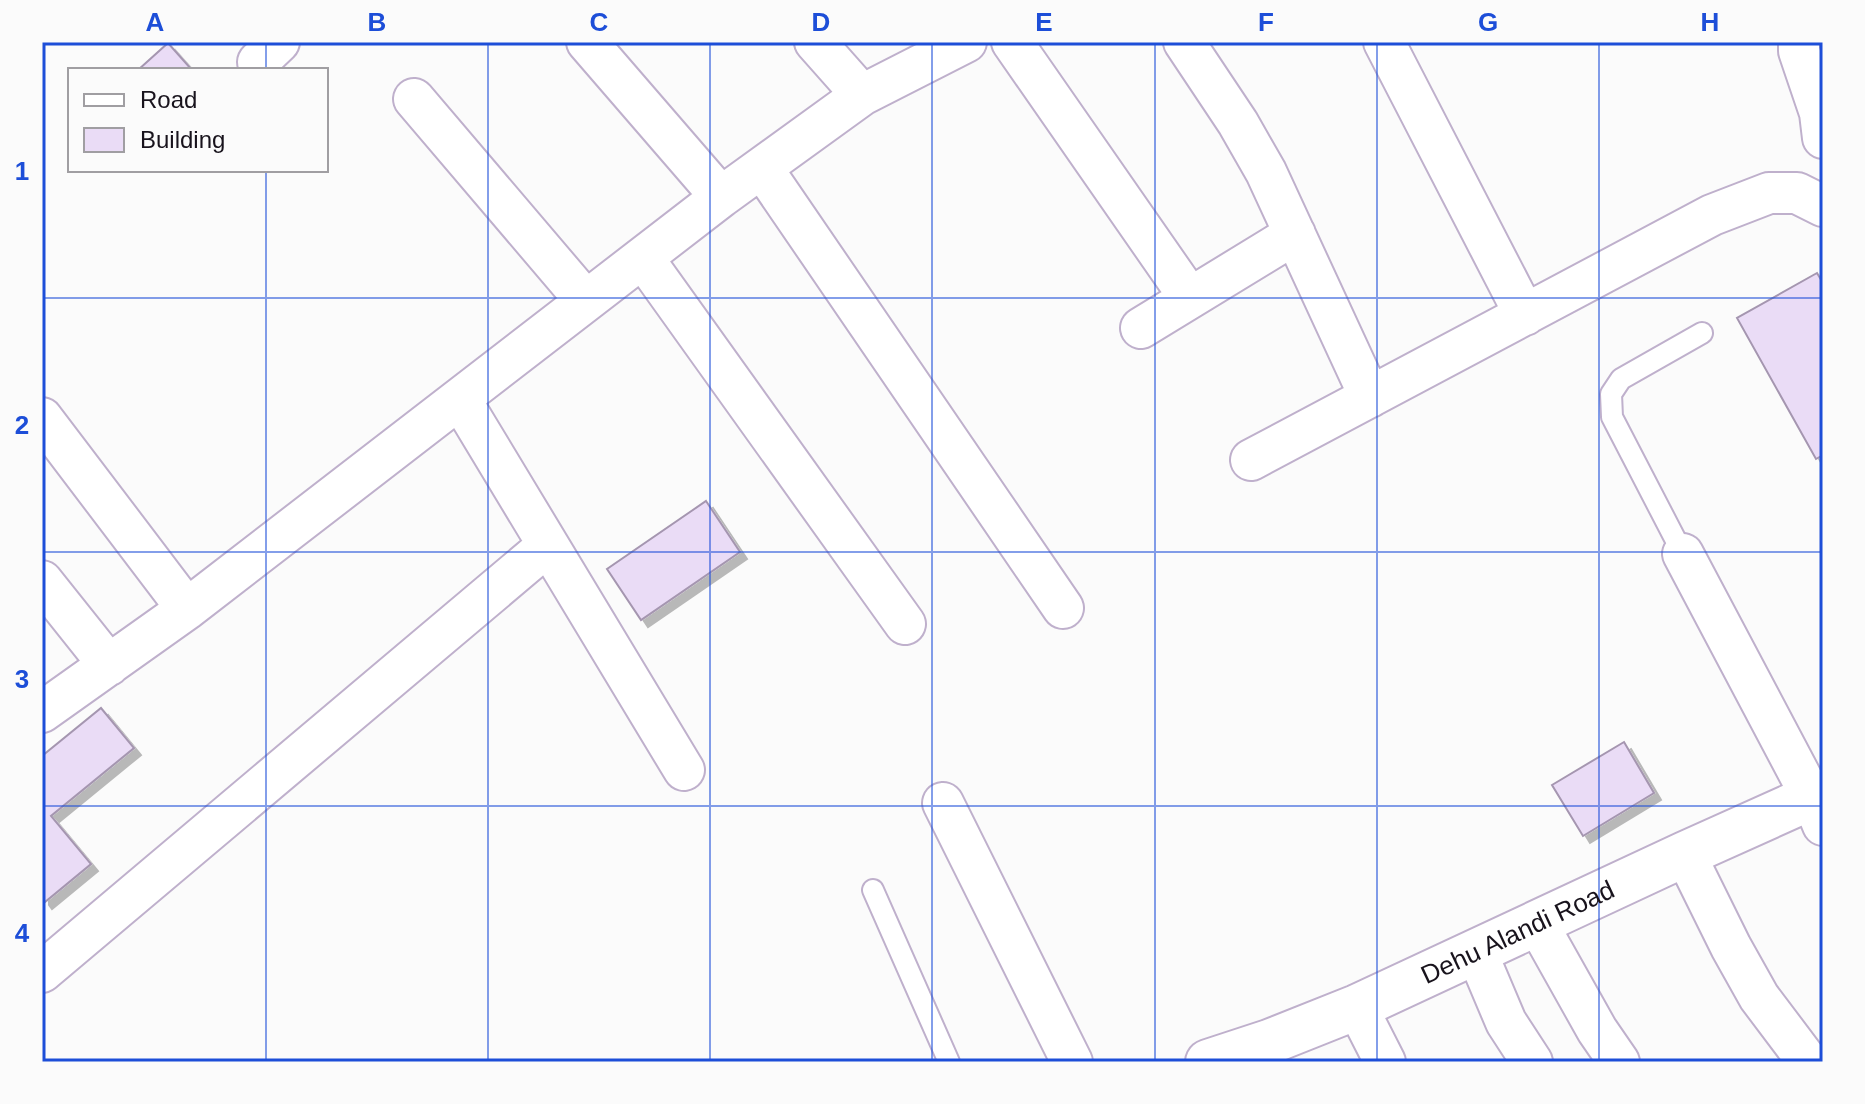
<svg xmlns="http://www.w3.org/2000/svg" width="1865" height="1104" font-family="Arial,sans-serif">
<defs>
<filter id="shadow"><feDropShadow dx="7" dy="7" stdDeviation="0" flood-color="#0004"/></filter>
</defs>
<rect width="100%" height="100%" fill="#fbfbfb"/>
<path fill="#eadcf6" stroke="#a596b0" stroke-width="2" filter="url(#shadow)" d="M168,43l24,27h-54z
M1817,273l6,10v172l-7,4 -79,-141z
M706,501l34,51 -99,68 -34,-51z
M101,708l33,40 -83,68 40,48 -46,38 -3,-4v-142z
M1624,742l30,51 -71,43 -31,-51z"/>
<g fill="none" stroke-linecap="round" stroke-linejoin="round">
<g stroke="#bfb0cc" stroke-width="24">
<path id="service" d="M1683,554l-71,-137 -1,-23 10,-15 81,-46
M873,890l76,172"/>
</g>
<g stroke="#bfb0cc" stroke-width="44">
<path id="minor" d="M587,42l134,155
M815,42l47,53
M1012,42l178,256
M1184,42l54,81 28,49 104,225
M1384,42l141,273
M1799,42v9l21,62 3,25
M258,62l21,-20
M414,99l172,202
M762,168l301,440
M643,258l262,366
M1141,328l154,-94
M460,399l224,371
M42,418l145,191
M1251,460l461,-245 57,-22h28l26,13
M1683,554l128,242 12,29
M42,581l67,84
M42,712l145,-103 534,-412 141,-102 104,-53
M943,803l129,259
M1685,854l46,93 28,50 49,65
M1537,923l60,107 22,32
M1476,951l30,71 26,40
M42,972l505,-426
M1357,1007l28,55"/>
</g>
<g stroke="#bfb0cc" stroke-width="48">
<g id="primary">
<path id="s1" d="M1208,1062l61,-20 88,-35 328,-153 138,-62"/>
</g>
</g>
<use href="#service" stroke="#fff" stroke-width="20"/>
<use href="#minor" stroke="#fff" stroke-width="40"/>
<use href="#primary" stroke="#fff" stroke-width="44"/>
</g>
<path fill="none" stroke="#1d4ed8" stroke-width="2" stroke-opacity="0.55" d="M266,42v28M488,42v1020M710,42v1020M932,42v1020M1155,42v1020M1377,42v1020M1599,42v1020M266,170v892M42,298h1781M42,552h1781M42,806h1781"/>
<g text-anchor="middle" stroke-width="6" stroke-linejoin="round" paint-order="stroke">
<g font-size="26" fill="#18131c" stroke="#fbfbfb">
<text dy="9" stroke="none"><textPath href="#s1" startOffset="336">Dehu Alandi Road</textPath></text>
</g>
</g>
<rect width="1865" height="1104" fill="none" stroke="#fbfbfb" stroke-width="88"/>
<rect x="68" y="68" width="260" height="104" fill="#fbfbfb" stroke="#a09ea2" stroke-width="2"/>
<rect x="84" y="94" width="40" height="12" fill="#ffffff" stroke="#a09ea2" stroke-width="2"/>
<text x="140" y="108" font-size="24" fill="#18131c">Road</text>
<rect x="84" y="128" width="40" height="24" fill="#eadcf6" stroke="#a09ea2" stroke-width="2"/>
<text x="140" y="148" font-size="24" fill="#18131c">Building</text>
<rect x="44" y="44" width="1777" height="1016" fill="none" stroke="#1d4ed8" stroke-width="3"/>
<g font-size="26" text-anchor="middle" font-weight="bold" fill="#1d4ed8">
<text x="155" y="31">A</text>
<text x="377" y="31">B</text>
<text x="599" y="31">C</text>
<text x="821" y="31">D</text>
<text x="1044" y="31">E</text>
<text x="1266" y="31">F</text>
<text x="1488" y="31">G</text>
<text x="1710" y="31">H</text>
<text x="22" y="180">1</text>
<text x="22" y="434">2</text>
<text x="22" y="688">3</text>
<text x="22" y="942">4</text>
</g>
</svg>
